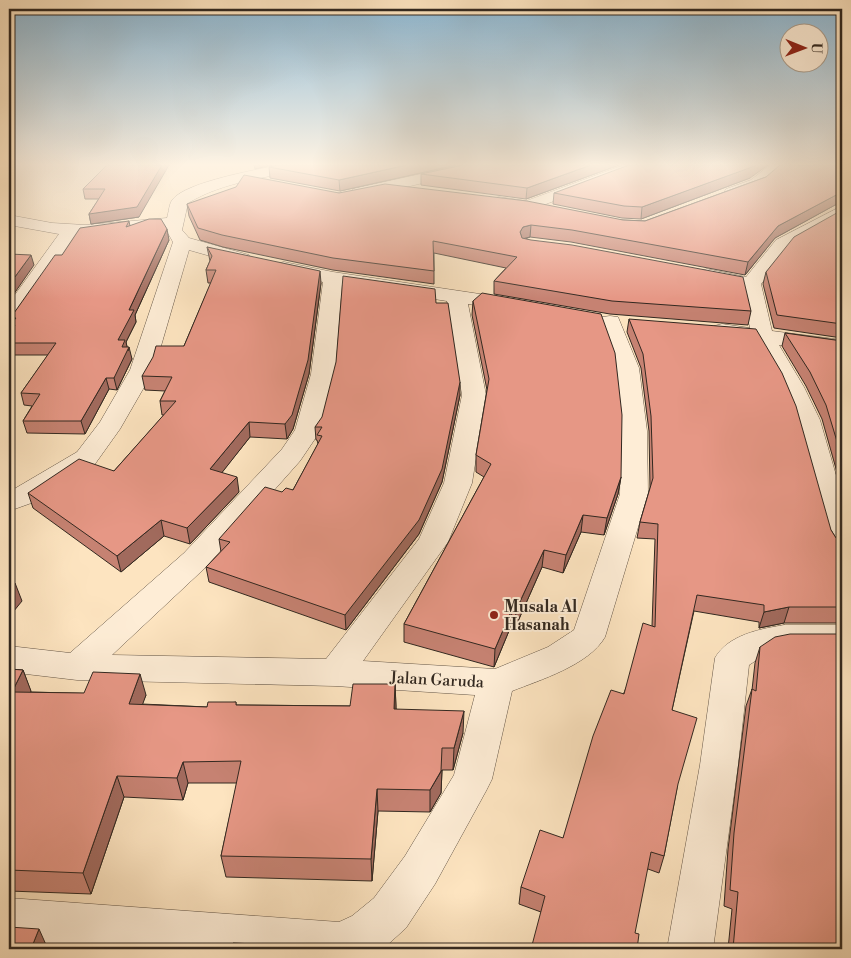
<svg xmlns="http://www.w3.org/2000/svg" width="851" height="958" font-family="'Libre Bodoni',serif">
<rect width="100%" height="100%" fill="#fde4c0"/>
<filter id="stains"><feTurbulence type="fractalNoise" baseFrequency=".004" numOctaves="4"/><feColorMatrix values="0 0 0 0 .2 0 0 0 0 .09 0 0 0 0 .02 0 0 0 .5 -.17"/></filter>
<radialGradient id="worn" r=".72"><stop offset=".6" stop-color="#630" stop-opacity="0"/><stop offset="1" stop-color="#630" stop-opacity=".3"/></radialGradient>
<g fill="none" stroke-linecap="round" stroke-linejoin="round">
<g stroke="#655748" stroke-width="1">
<path id="street" d="M9,165h9l-3,3 -6,2z
M281,165h30l-3,3c-40,10 -84,13 -120,35l-6,27 7,8 60,17 3,4 -3,4 -7,2 -53,-15 -35,120 -34,59 -25,35 -58,37 -28,10v-19l68,-40 23,-30 30,-52 43,-128 -8,-14 -89,8 -59,86 -8,1v-20l50,-69 -50,-9v-10l43,8 33,2 82,-7c2,-6 2,-15 6,-19 14,-17 85,-30 108,-34z
M462,165h28l-3,3 -128,30 -6,-1 -2,-4 2,-4z
M624,165h22l-3,3 -116,43 -34,-5 -2,-4 2,-4 6,-1 27,4z
M770,165h17c-10,14 -43,36 -61,32l-2,-4 2,-4 25,-9z
M842,206v12l-52,30 -29,36 11,47 70,9v14l-63,-9 25,42 16,33 22,76v59l-11,-3 -4,-7 -33,-125 -14,-33 -25,-45 -41,-6 -3,-5 3,-5 8,-2 28,4 -8,-40 -42,-9 -3,-4 3,-4 7,-2 39,8 30,-37z
M284,262l49,10 180,27 7,2 3,4 -3,4 -7,2 -45,-7 18,91 -14,88 -24,59 -85,119 132,8 53,-22 26,-17 46,-136 1,-63 -6,-63 -16,-46 3,-5 8,-1 8,1 21,51 8,63 1,63 -43,143c-16,28 -65,43 -93,54l-20,88 -6,12 -51,93 -29,44 -22,20 -3,1h-274l-98,-8v-43l330,24 13,-6 22,-18 31,-42 49,-81 21,-80 -140,-9 -258,-6 -68,-8v-26l61,7 114,-100 98,-104 13,-19 16,-56 12,-92 -46,-10 -3,-4 3,-4zM342,285l105,16 15,94 -18,88 -25,56 -93,120 -214,-4 94,-88 94,-106 21,-31 14,-56z
M784,625h58v24h-58l-15,3 -20,13 -11,100 -25,184h-46l33,-184 15,-107c13,-23 45,-29 69,-33z"/>
</g>
<use href="#street" fill="#feedd6" fill-rule="evenodd"/>
</g>
<path fill="#c68272" stroke="#322820" d="M107,165l32,52 -48,7 -2,-10 10,-15h-14l-2,-10z
M456,165l-116,26 -70,-13 -1,-11z
M619,165l-93,34 -105,-14v-11z
M766,177l69,28 -60,33 -30,37 -174,-33 -41,-5 -5,2 226,72 -3,14 -138,-11 -116,-20v-13l12,-13 -72,-15v31l-101,-14 -110,-23 -23,-7 -11,-24 -2,-12 152,-11 284,27 22,1z
M750,178l-109,41 -19,-1 -69,-14 1,-11z
M842,210v128l-68,-10 -11,-44 3,-12z
M129,221l1,5 39,14 -34,75 1,7 -10,20 1,5 5,12 -15,31 -8,-1 -24,45 -58,-1 -4,-12 9,-15 -8,-1 -3,-12 27,-38h-39v-21l3,-4 -1,-1h-2v-16h5l48,-58z
M207,247l114,36 -12,91 -16,55 -6,10 -37,-2 -28,35 17,20 -49,52 -26,-8 -43,36 -88,-64 -5,-15 86,-22 50,-56h-2l-2,-14 5,-10 -20,-1 -3,-14 42,-30 27,-63h-3l-2,-13 4,-9z
M473,301l148,176 -3,17 -14,41 -23,-3 -18,41 -21,-6 -27,61 -4,-2 -17,41 -90,-25v-18l80,-147 -8,-5v-17l11,-65 -15,-75z
M436,303l24,92 -18,87 -23,52 -73,96 -137,-48 -3,-15 15,-15 -2,-13 63,-47 11,-2 25,-46 -1,-4h-1l-1,-13z
M629,319l202,211 5,8 6,1v84h-58l-25,5v-6l-65,-11 -22,99 5,78 -13,68 -5,17 -11,-4 -107,43 -22,-8 2,-17 42,-49 89,-212 3,-87 -18,-1 3,-16 10,-34 -1,-57 -8,-63 -14,-36z
M785,333l57,8v149l-20,-71 -16,-33 -24,-40z
M760,647l82,302h-114l4,-40 -8,-3 4,-57 18,-143 6,-17v1l3,-27z
M9,669l14,1 8,22 115,3 -4,9 65,3 29,-5v3l114,1 45,-22 1,25 67,24 -10,37h-11l-1,23 -11,19 -52,-1 -6,70 -146,-4 -5,-21 16,-73h-49l-5,17 -59,-3 -33,97 -82,-3z"/>
<path fill="#a16a5d" stroke="#322820" d="M162,165h7l-30,52 -48,7 -2,-10z
M254,165h19l-18,4z
M407,165h49l-116,26 -1,-11z
M591,165h28l-93,34 1,-11z
M756,165h12l-18,13 -109,41 1,-12z
M842,193v12h-7l-60,33 -30,37 3,-13 30,-36 60,-32z
M531,225l-1,12 -8,2 -2,-7 3,-5z
M167,229l2,11 -34,75 1,7 -10,20 2,9 1,-4 3,12 -15,31 -3,-12 4,-38 11,-30z
M31,255l3,10 -25,36v-16z
M320,271l1,12 -12,91 -16,55 -6,10 -2,-15z
M106,378l3,11 -24,45 -4,-13z
M460,382v13l-18,87 -23,52 -73,96 -1,-15z
M249,422l1,15 -37,47 -3,-15z
M237,477l2,15 -49,52 -3,-16z
M621,477l-3,17 -14,41 3,-17z
M583,515l-2,17 -18,41 3,-18z
M161,520l3,16 -43,36 -4,-16z
M544,550l-2,17 -27,61 1,-18z
M15,583l7,18 -13,16v-26z
M789,607l-5,16 -25,5 5,-16z
M512,609l-1,17 -17,41 1,-18z
M23,670l8,21 -10,22 -9,-21z
M140,674l6,21 -11,30 -6,-21z
M395,684l1,22 -1,25 -1,-22z
M464,711l-1,22 -10,37 1,-22z
M183,762l5,21 -5,17 -6,-22z
M442,770l-1,23 -11,19v-22z
M117,776l7,21 -33,97 -8,-21z
M377,789l1,22 -6,70 -1,-22z
M39,929l8,18v2h-16z"/>
<path fill="#e69785" stroke="#322820" d="M107,165h55l-25,42 -48,7 16,-25h-22z
M279,165h128l-68,15 -70,-13z
M463,165h128l-64,23 -106,-14z
M629,165h127l-4,2 -110,40 -18,-1 -70,-13z
M780,165h62v28l-4,1 -60,32 -30,36 -176,-32 -41,-5 -8,2 -3,5 2,6 9,2 41,5 171,32 8,34 -139,-10 -118,-20 23,-24 -84,-16 1,30 -101,-13 -111,-23 -24,-7 -11,-24 49,-17 8,-12 95,18 46,-9 142,17 96,19 22,1 121,-44z
M842,210v114l-65,-9 -11,-43 28,-35z
M149,219h12l6,10 -38,81h5l-16,30h7l-3,7h7l-15,31h-8l-25,43h-58l17,-27 -19,-1 35,-50h-47v-9l6,-9h-5l6,-7h-7v-5h5l41,-58h7l18,-27 49,-7 -3,6z
M207,247l113,24 -12,89 -16,55 -7,9 -36,-2 -39,47 27,8 -50,51 -26,-8 -44,36 -89,-63 51,-34 35,12 62,-70h-16l12,-24 -30,-1 11,-19 3,-11h28l32,-76h-10l6,-14z
M9,254l22,1 -22,30z
M343,276l92,13 1,14h12l12,79 -18,87 -23,51 -74,95 -139,-48 24,-25 -11,-3 46,-52 17,5 4,-4 7,2 29,-54 -5,-1 5,-8h-7l7,-10 14,-55z
M482,293l119,21 14,39 7,62 -1,62 -14,41 -24,-3 -17,40 -22,-5 -28,60 -4,-1 -17,40 -91,-25 87,-160 -15,-9 13,-76 -16,-78z
M629,319l127,10 26,44 14,33 35,124 5,8 6,1v68h-53l-25,5v-7l-67,-10 -25,115 25,8 -19,66 -14,72 -13,-4 -16,81 4,1 -2,15h-106l14,-53 -24,-9 19,-57 23,8 30,-102 18,-46 13,4 19,-71 12,4 3,-103 -18,-2 13,-44 -2,-62 -8,-62z
M785,333l57,8v117l-16,-53 -16,-33z
M9,582l6,1 -6,8z
M790,634h52v315h-109l5,-57 -8,-2 4,-57 18,-144 4,2 4,-44 15,-10z
M9,669l14,1 -11,22 72,1 9,-21 47,2 -11,30 78,3 1,-5h28v3l114,1 3,-22h42l-1,25 70,2 -10,37h-12l-1,23 -11,19 -53,-1 -6,70 -150,-3 20,-95 -58,1 -6,16 -60,-2 -34,97 -74,-3z
M9,927l30,2 -8,20h-22z
M233,943l68,3 -1,3h-69z"/>
<linearGradient id="sky" x2="0" y2="1"><stop stop-color="#8bb8d5"/><stop offset="0.55" stop-color="#fef3e3"/><stop offset="1" stop-color="#fef3e3" stop-opacity="0"/></linearGradient>
<rect width="851" height="299" fill="url(#sky)"/>
<circle fill="#8f2418" stroke="#feedd6" stroke-width="2" cx="494" cy="615" r="5"/>
<g text-anchor="middle" stroke-width="4" stroke-linejoin="round" paint-order="stroke">
<g font-size="16" font-weight="bold" fill="#322820" stroke="#feedd6" text-anchor="start">
<text x="504" y="612">Musala Al<tspan x="504" dy="18">Hasanah</tspan></text>
</g>
<g font-size="16" fill="#322820" stroke="#feedd6">
<text transform="translate(437 679) rotate(3)" y="6">Jalan Garuda</text>
</g>
</g>
<rect width="851" height="958" fill="none" stroke="#fde4c0" stroke-width="30"/>
<rect x="10" y="10" width="831" height="938" fill="none" stroke="#322820" stroke-width="2.5"/>
<rect x="15" y="15" width="821" height="928" fill="none" stroke="#322820"/>
<g transform="translate(804 48) rotate(91)"><circle r="24" fill="#feedd6" stroke="#ac9e8d"/>
<path d="M0-4L9 19L0 12L-9 19Z" fill="#8f2418"/>
<text y="-8" font-size="14" font-weight="bold" text-anchor="middle" fill="#322820">U</text>
</g>
<rect width="100%" height="100%" filter="url(#stains)"/>
<rect width="100%" height="100%" fill="url(#worn)"/>
</svg>
